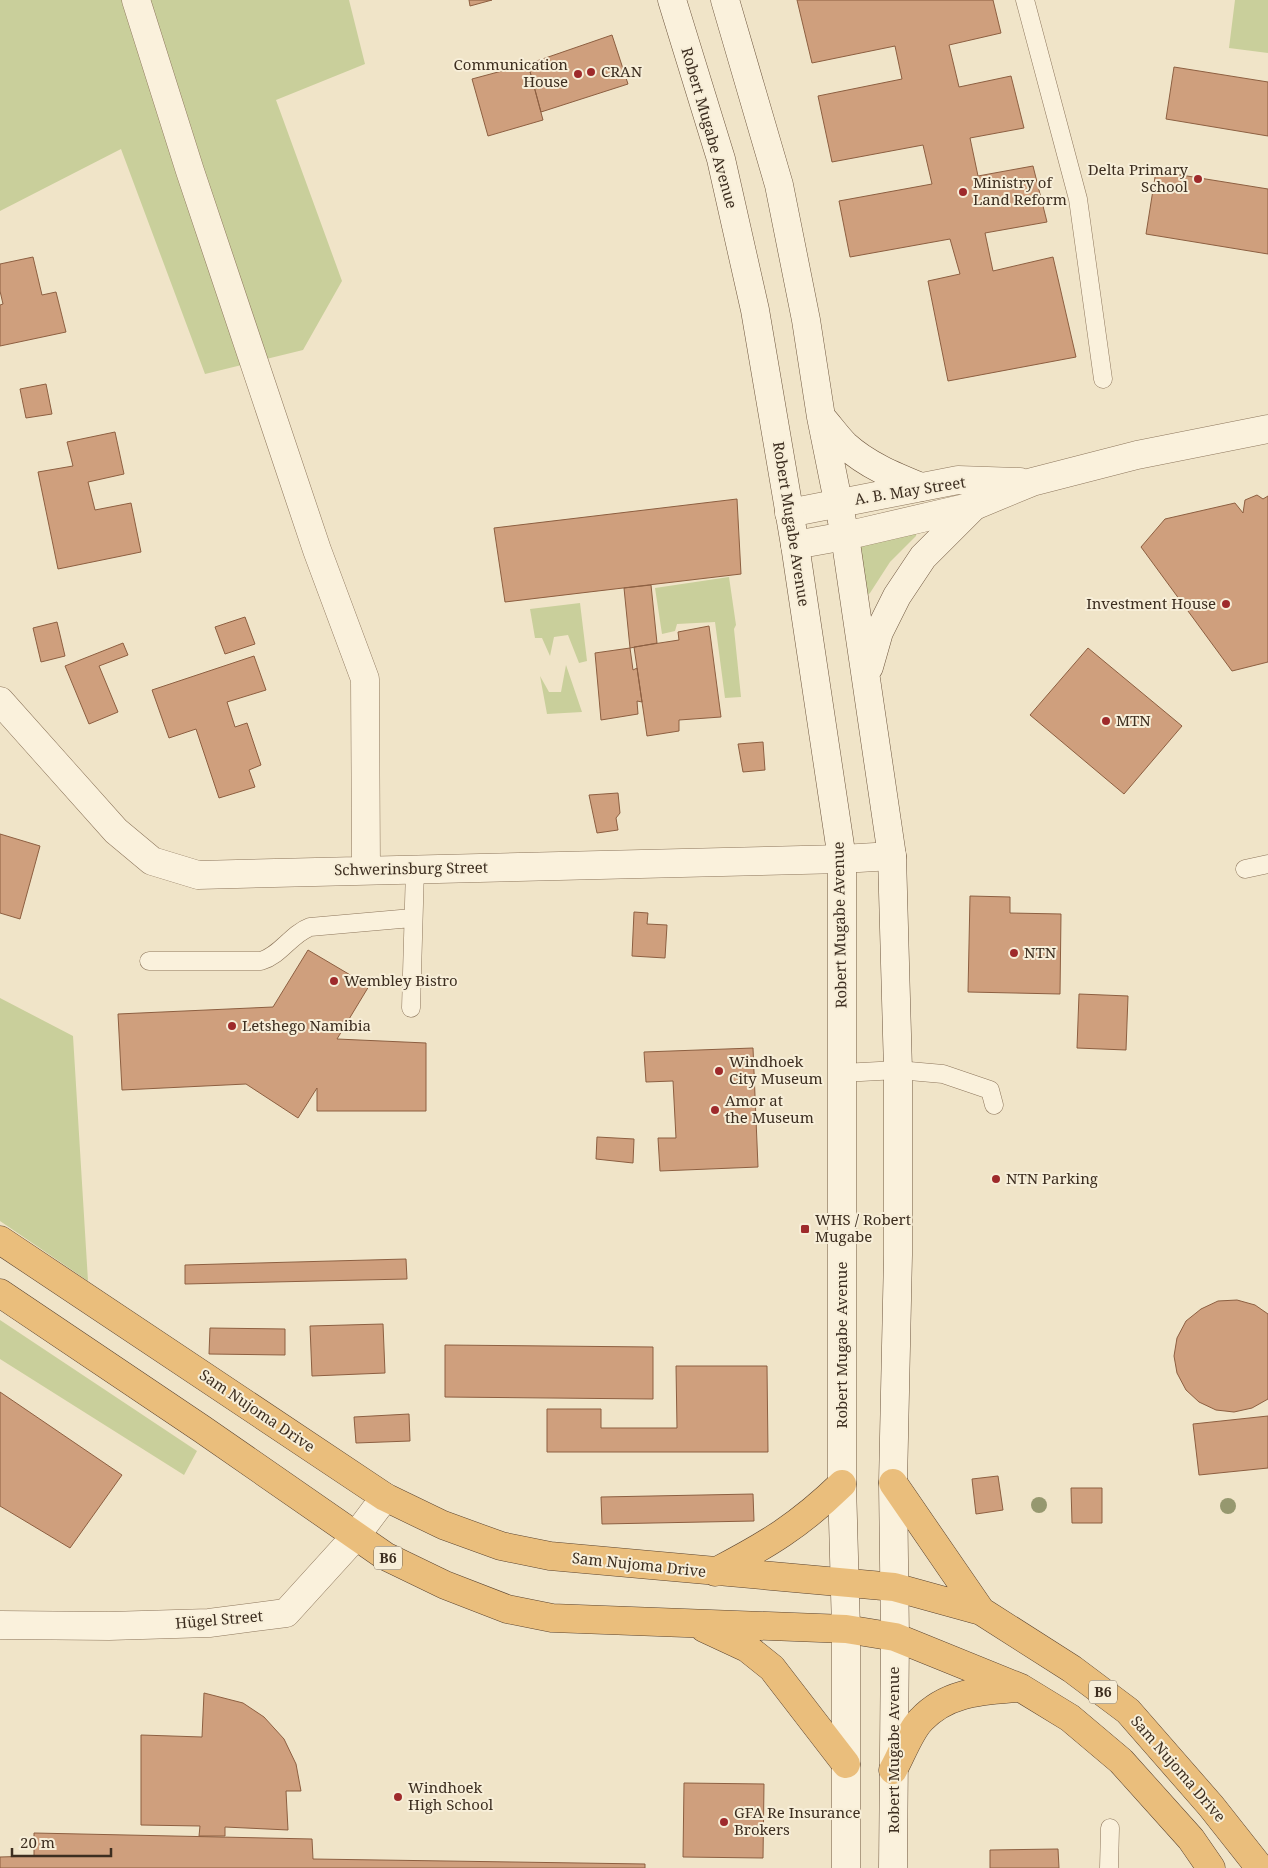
<svg xmlns="http://www.w3.org/2000/svg" width="1268" height="1868" font-family="'Noto Serif',serif">
<rect width="100%" height="100%" fill="#f0e4c8"/>
<path fill="#c9cf9b" d="M0,0h349l16,64 -89,36 66,181 -39,69 -98,24 -84,-225 -121,62z
M1235,0h33v53l-39,-5z
M917,525l-1,11 -26,26 -20,31 -6,5 -13,-61z
M729,577l7,48 -2,4 7,68 -16,1 -10,-76 -38,2 -2,7 -13,3 -7,-46z
M580,603l7,58 -8,2 -11,-28 -14,2 -4,19 -8,-18h-7l-5,-29z
M566,665l16,47 -35,2 -7,-38 9,16h12z
M0,998l73,38 15,245 -88,-60z
M0,1320l197,131 -13,24 -184,-116z"/>
<path fill="#cf9f7d" stroke="#8d5f41" d="M469,0h23l-22,6z
M797,0h196l8,33 -52,12 10,42 52,-11 13,52 -54,10 8,38 55,-10 14,56 -62,11 8,38 60,-14 23,100 -128,24 -20,-100 32,-7 -10,-35 -100,18 -11,-56 93,-17 -9,-39 -91,17 -14,-66 84,-17 -7,-33 -83,17z
M612,35l16,49 -87,28 -13,-48z
M528,64l15,56 -55,16 -16,-57z
M1174,67l94,15v54l-102,-17z
M1156,171l112,18v65l-122,-20z
M33,257l9,38 14,-3 10,40 -66,14v-41l3,-1 -3,-13v-27z
M46,384l6,30 -26,4 -6,-29z
M115,432l9,42 -36,8 7,28 36,-7 10,49 -83,17 -20,-97 35,-6 -6,-24z
M1257,495l6,4 5,-3v166l-36,9 -91,-124 24,-28 70,-16 8,10 2,-13z
M737,499l4,75 -236,28 -11,-74z
M651,585l6,58 -27,5 -6,-60z
M245,617l10,27 -30,10 -10,-27z
M57,622l8,34 -24,6 -8,-34z
M709,626l12,91 -42,3v11l-32,5 -13,-89 45,-7 -1,-8z
M123,643l5,12 -29,11 19,46 -29,12 -24,-58z
M630,648l3,22 4,-2 5,34 -5,-1 1,13 -37,6 -6,-67z
M1088,648l94,78 -58,68 -94,-79z
M254,656l12,34 -39,12 8,25 12,-4 14,42 -12,5 6,17 -36,11 -23,-69 -27,9 -17,-48z
M763,742l2,28 -22,2 -5,-28z
M618,793l2,20 -4,5 2,12 -21,3 -8,-38z
M0,834l40,12 -20,73 -20,-6z
M970,896l40,1v16l51,1 -1,80 -92,-2z
M634,912l14,1 -1,11 20,1 -2,33 -33,-2z
M308,950l61,36 -32,53 89,4v68h-109v-23l-19,30 -52,-34 -124,6 -4,-76 155,-7z
M1079,994l49,2 -2,54 -49,-2z
M753,1048l5,119 -98,4 -2,-33h18l-3,-57 -27,1 -2,-30z
M597,1137l37,2 -1,24 -37,-4z
M406,1259l1,20 -222,5v-19z
M1237,1300l18,5 13,9v85l-16,9 -18,4 -18,-2 -17,-8 -13,-12 -9,-17 -3,-17 3,-18 9,-17 15,-12 17,-8z
M383,1324l2,49 -73,3 -2,-50z
M210,1328l75,1v26l-76,-1z
M445,1345l208,2v52l-208,-2z
M676,1366h91l1,86h-221v-43h54v19h76z
M0,1392l122,83 -52,73 -70,-42z
M409,1414l1,27 -54,2 -2,-26z
M1268,1416v52l-69,7 -6,-51z
M998,1476l5,34 -27,4 -4,-35z
M1071,1488h31v35h-30z
M753,1494l1,27 -152,3 -1,-27z
M204,1693l39,10 21,14 20,22 12,25 5,27h-15l2,39 -63,-3v9h-26l1,-10 -59,-1v-90l61,2z
M684,1783l80,1 -1,74 -80,-1z
M34,1833l278,6 1,20 332,5v4h-645v-11l34,-1z
M1058,1849l1,19h-69v-18z"/>
<g fill="none" stroke-linecap="round" stroke-linejoin="round">
<g stroke="#8d765c" stroke-width="19">
<path id="service" d="M1025,0l53,199 25,180
M1245,869l23,-5
M149,961h112c20,-6 30,-27 49,-34l102,-9
M411,1008l4,-139
M842,1073l56,-3 45,4 47,16 4,15
M1109,1868l1,-40"/>
</g>
<g stroke="#8d765c" stroke-width="29">
<path id="minor" d="M136,0l54,171 127,379 48,129 1,191
M0,701l116,130 36,30 46,14 644,-16 50,-3
M0,1625l109,1 100,-3 77,-10 69,-76 30,-40"/>
</g>
<g stroke="#8d765c" stroke-width="29">
<path id="tertiary" d="M789,513l169,-33 62,2
M795,545l50,-9 129,-30 58,-24 105,-27 131,-26"/>
</g>
<g stroke="#6f573f" stroke-width="29">
<path id="secondary" d="M672,0l49,159 34,151 40,235 47,314v625l4,145v239
M725,0l54,185 27,135 15,97 24,119 47,320 6,214v185l-5,228 2,154 -2,231
M822,418c8,9 15,19 23,27 22,20 49,31 76,42
M869,667l10,-35 18,-36 26,-39 51,-51"/>
</g>
<g stroke="#5b4430" stroke-width="29">
<path id="trunk" d="M0,1240l385,257 58,28 58,21 49,10 344,31 87,24 91,58 56,42 83,95 49,62
M0,1293l202,136 183,127 60,29 62,24 45,9 294,11 49,8 126,51 49,30 51,43 70,78 20,29
M893,1483l88,128
M715,1572c52,-27 85,-47 127,-88
M704,1628l43,20 25,20 74,96
M893,1770c8,-14 17,-39 28,-50 26,-28 60,-29 96,-32"/>
</g>
<use href="#service" stroke="#faf1dc" stroke-width="18"/>
<use href="#minor" stroke="#faf1dc" stroke-width="28"/>
<use href="#tertiary" stroke="#faf1dc" stroke-width="28"/>
<use href="#secondary" stroke="#faf1dc" stroke-width="28"/>
<use href="#trunk" stroke="#eabe7c" stroke-width="28"/>
</g>
<g fill="#96986f">
<circle cx="1039" cy="1505" r="8"/>
<circle cx="1228" cy="1506" r="8"/>
</g>
<g fill="#9e2a2b" stroke="#f7eed8" stroke-width="2">
<circle cx="591" cy="72" r="5"/>
<circle cx="578" cy="74" r="5"/>
<circle cx="1198" cy="179" r="5"/>
<circle cx="963" cy="192" r="5"/>
<circle cx="1226" cy="604" r="5"/>
<circle cx="1106" cy="721" r="5"/>
<circle cx="1014" cy="953" r="5"/>
<circle cx="334" cy="981" r="5"/>
<circle cx="232" cy="1026" r="5"/>
<circle cx="719" cy="1071" r="5"/>
<circle cx="715" cy="1110" r="5"/>
<circle cx="996" cy="1179" r="5"/>
<rect x="800" y="1224" width="10" height="10" rx="2.5"/>
<circle cx="398" cy="1797" r="5"/>
<circle cx="724" cy="1822" r="5"/>
</g>
<g text-anchor="middle" stroke-width="4" stroke-linejoin="round" paint-order="stroke">
<g fill="#f7eed8" stroke="#756857" stroke-width="1">
<rect x="374" y="1546.5" width="28" height="23" rx="4"/>
<rect x="1089" y="1680.5" width="28" height="23" rx="4"/>
</g>
<g font-size="14" font-weight="bold" fill="#3d2e20">
<text x="388" y="1563">B6</text>
<text x="1103" y="1697">B6</text>
</g>
<g font-size="15" fill="#3d2e20" stroke="#f7eed8" text-anchor="start">
<text x="568" y="70" text-anchor="end">Communication<tspan x="568" dy="17">House</tspan></text>
<text x="601" y="77">CRAN</text>
<text x="1188" y="175" text-anchor="end">Delta Primary<tspan x="1188" dy="17">School</tspan></text>
<text x="973" y="188">Ministry of<tspan x="973" dy="17">Land Reform</tspan></text>
<text x="1216" y="609" text-anchor="end">Investment House</text>
<text x="1116" y="726">MTN</text>
<text x="1024" y="958">NTN</text>
<text x="344" y="986">Wembley Bistro</text>
<text x="242" y="1031">Letshego Namibia</text>
<text x="729" y="1067">Windhoek<tspan x="729" dy="17">City Museum</tspan></text>
<text x="725" y="1106">Amor at<tspan x="725" dy="17">the Museum</tspan></text>
<text x="1006" y="1184">NTN Parking</text>
<text x="815" y="1225">WHS / Robert<tspan x="815" dy="17">Mugabe</tspan></text>
<text x="408" y="1793">Windhoek<tspan x="408" dy="17">High School</tspan></text>
<text x="734" y="1818">GFA Re Insurance<tspan x="734" dy="17">Brokers</tspan></text>
</g>
<g font-size="15" fill="#3d2e20" stroke="#f7eed8">
<text transform="translate(709 128) rotate(74)" y="5">Robert Mugabe Avenue</text>
<text transform="translate(910 491) rotate(-9)" y="5">A. B. May Street</text>
<text transform="translate(791 524) rotate(81)" y="5">Robert Mugabe Avenue</text>
<text transform="translate(411 869) rotate(-1)" y="5">Schwerinsburg Street</text>
<text transform="translate(840 925) rotate(-91)" y="5">Robert Mugabe Avenue</text>
<text transform="translate(842 1345) rotate(-90)" y="5">Robert Mugabe Avenue</text>
<text transform="translate(257 1411) rotate(34)" y="5">Sam Nujoma Drive</text>
<text transform="translate(639 1565) rotate(6)" y="5">Sam Nujoma Drive</text>
<text transform="translate(219 1620) rotate(-5)" y="5">Hügel Street</text>
<text transform="translate(894 1750) rotate(-90)" y="5">Robert Mugabe Avenue</text>
<text transform="translate(1178 1769) rotate(49)" y="5">Sam Nujoma Drive</text>
</g>
</g>
<path d="M12 1848v8h99v-8" fill="none" stroke="#3d2e20" stroke-width="2.5"/>
<text x="20" y="1848" font-size="15" fill="#3d2e20" stroke="#f7eed8" stroke-width="4" paint-order="stroke">20 m</text>
</svg>
